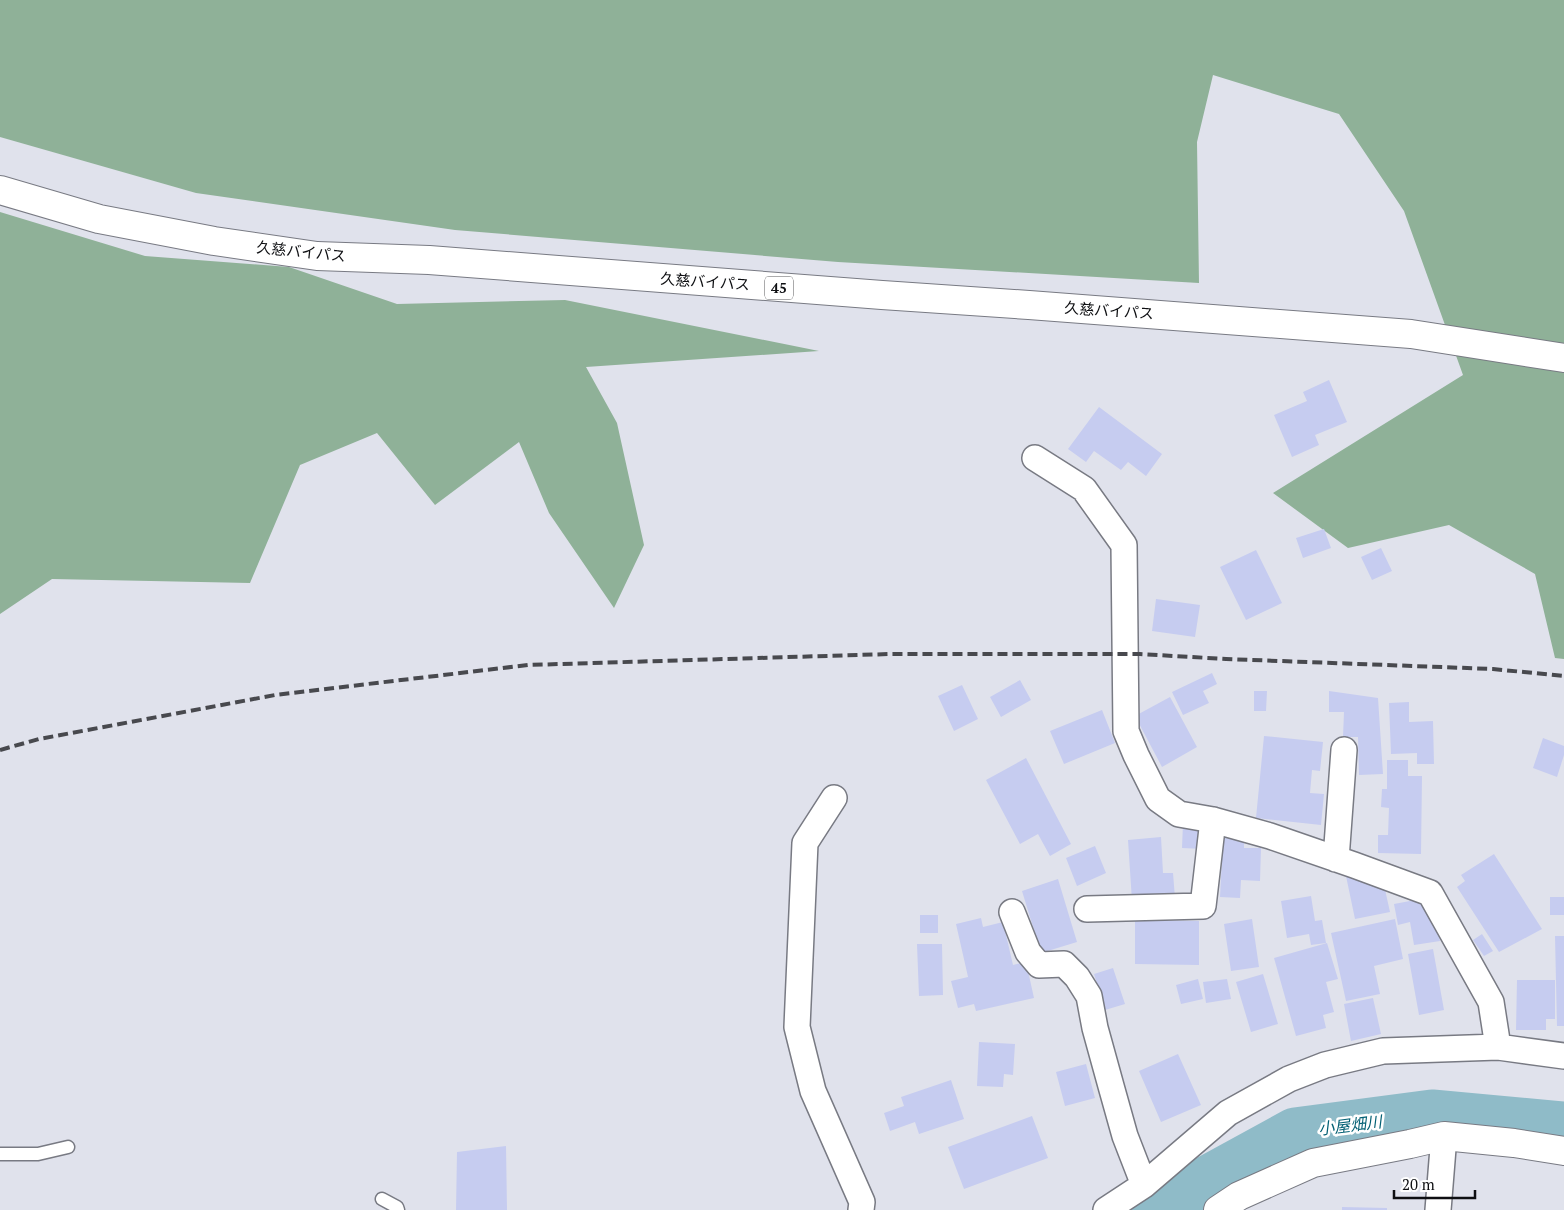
<svg xmlns="http://www.w3.org/2000/svg" width="1564" height="1210" font-family="'PT Serif','Noto Sans JP',serif">
<rect width="100%" height="100%" fill="#e0e2ec"/>
<path fill="#8fb198" d="M0,0h1564v659l-9,-1 -20,-84 -86,-49 -101,23 -75,-55 190,-118 -59,-164 -65,-97 -126,-39 -16,67 2,141 -361,-21 -383,-32 -259,-37 -196,-56z
M0,212l145,44 144,11 108,37 168,-4 254,51 -233,16 31,56 27,122 -30,63 -65,-95 -30,-71 -84,63 -58,-72 -77,32 -50,118 -198,-4 -52,35z"/>
<g fill="none" stroke-linecap="round" stroke-linejoin="round">
<path stroke="#8fbbc8" stroke-width="49" d="M1156,1210l13,-9 126,-69 137,-18 132,12"/>
</g>
<path fill="#c6ccf0" d="M1329,380l18,42 -32,13 4,10 -27,12 -18,-42 33,-14 -4,-9z
M1099,407l63,47 -16,22 -18,-14 -7,8 -27,-19 -8,11 -18,-13z
M1324,529l7,19 -28,10 -7,-20z
M1381,548l11,23 -20,9 -11,-23z
M1256,550l26,53 -36,17 -26,-53z
M1156,599l44,6 -5,32 -43,-6z
M1212,673l5,11 -14,7 6,12 -26,12 -11,-23z
M1020,680l11,20 -30,17 -11,-20z
M962,685l16,34 -24,12 -16,-35z
M1254,691h13l-1,20h-12z
M1329,691l49,7 5,76 -24,1 -1,-38h-15l1,-25h-15z
M1170,697l27,50 -35,20 -27,-51z
M1409,702v20l24,-1 1,43h-17v-11l-26,1 -2,-51z
M1102,710l13,33 -51,21 -14,-33z
M1264,736l59,6 -3,29 -8,-1 -2,23 14,1 -3,31 -65,-7z
M1543,738l21,8v9l-7,22 -24,-9z
M1026,758l45,86 -21,12 -12,-22 -18,10 -34,-64z
M1387,760h21v16h14l-1,78 -43,-1v-18h10l1,-27 -8,-1 1,-18h5z
M1183,823l22,1 -1,25 -22,-1z
M1161,837l2,36h10l2,25 -43,3 -4,-61z
M1223,838l21,1v9h17l-1,33 -19,-1 -1,18 -20,-1z
M1095,846l11,27 -29,13 -11,-28z
M1494,854l48,75 -43,23 -42,-65 8,-6 -4,-6z
M1355,874l2,7 25,-5 8,36 -35,7 -9,-43z
M1058,879l19,63 -36,11 -19,-62z
M1311,896l4,25 7,-1 4,23 -15,2 -2,-11 -22,4 -6,-37z
M1550,897h14v18h-14z
M1426,898l8,13 6,30 -26,4 -4,-23 -12,3 -4,-21z
M920,915h18v18h-18z
M981,918l2,9 20,-5 10,43 13,-3 8,36 -58,13 -2,-7 -16,4 -7,-27 17,-4 3,13 -15,-66z
M1252,919l7,48 -28,4 -7,-47z
M1395,919l8,40 -29,7 6,28 -34,7 -15,-68z
M1135,920l64,1v44l-64,-1z
M1482,934l11,17 -9,5 -11,-16z
M1555,936h9v90h-7z
M1327,943l11,36 -12,3 8,30 -11,3 3,13 -30,8 -22,-78z
M917,944h25l1,51 -24,1z
M1433,949l11,61 -25,5 -11,-61z
M1113,968l12,36 -20,6 -11,-36z
M1263,974l15,50 -27,8 -15,-50z
M1198,979l5,20 -22,5 -5,-19z
M1227,979l4,20 -25,4 -3,-21z
M1517,980h38v39h-9v11h-30z
M1373,998l8,36 -30,7 -7,-37z
M979,1042l36,2 -2,31 -9,-1 -1,13 -26,-1z
M1178,1054l23,51 -40,17 -22,-51z
M1086,1064l9,34 -30,8 -9,-34z
M951,1080l13,39 -45,15 -4,-12 -25,9 -6,-18 20,-7 -3,-9z
M1032,1116l16,42 -84,31 -16,-42z
M506,1146l1,64h-51l1,-58z
M1342,1207l45,1v2h-45z"/>
<g fill="none" stroke-linecap="round" stroke-linejoin="round">
<g stroke="#787a83" stroke-width="15">
<path id="service" d="M0,1154h38l30,-7
M382,1199l15,8 1,3"/>
</g>
<g stroke="#787a83" stroke-width="28">
<path id="minor" d="M1035,458l49,31 40,56 2,186 10,24 22,44 21,15 34,6 57,16 84,29 76,28 61,109 7,45
M834,798l-29,45 -8,184 16,64 49,111 -1,8
M1336,859l8,-109
M1087,909l116,-3 10,-86
M1012,912l16,40 11,13 25,-1 13,13 12,19 6,32 16,58 14,50 19,49
M1106,1210l38,-25 84,-72 61,-34 36,-14 58,-14 115,-4 66,9
M1438,1210l6,-74"/>
</g>
<g stroke="#787a83" stroke-width="30">
<path id="tertiary" d="M1218,1210l21,-14 74,-33 97,-19 34,-8 70,7 50,8"/>
</g>
<g stroke="#787a83" stroke-width="30">
<path id="trunk" d="M0,190l99,29 115,22 103,15 112,4 453,35 147,10 382,29 153,24"/>
</g>
<use href="#service" stroke="#fff" stroke-width="12"/>
<use href="#minor" stroke="#fff" stroke-width="25"/>
<use href="#tertiary" stroke="#fff" stroke-width="28"/>
<use href="#trunk" stroke="#fff" stroke-width="28"/>
<path stroke="#48494e" stroke-width="4" stroke-dasharray="10 5" stroke-linecap="butt" d="M0,750l39,-11 236,-44 253,-30 362,-11h250l86,5 267,10 71,7"/>
</g>
<g text-anchor="middle" stroke-width="5" stroke-linejoin="round" paint-order="stroke">
<rect fill="#fff" stroke="#565759" stroke-width="1" x="765" y="276.5" width="28" height="23" rx="4"/>
<g font-size="14" font-weight="bold" fill="#0e0f12">
<text x="779" y="293">45</text>
</g>
<g font-size="15" fill="#0e0f12" stroke="#fff">
<text transform="translate(301 252) rotate(6)" y="5">久慈バイパス</text>
<text transform="translate(705 282) rotate(4)" y="5">久慈バイパス</text>
<text transform="translate(1109 311) rotate(4)" y="5">久慈バイパス</text>
</g>
<g font-size="16" font-style="italic" fill="#025f73" stroke="#fff">
<text transform="translate(1350 1125) rotate(-7)" y="6">小屋畑川</text>
</g>
</g>
<path d="M1394 1190v8h81v-8" fill="none" stroke="#0e0f12" stroke-width="2.5"/>
<text x="1402" y="1190" font-size="15" fill="#0e0f12" stroke="#ffffff" stroke-width="4" paint-order="stroke">20 m</text>
</svg>
